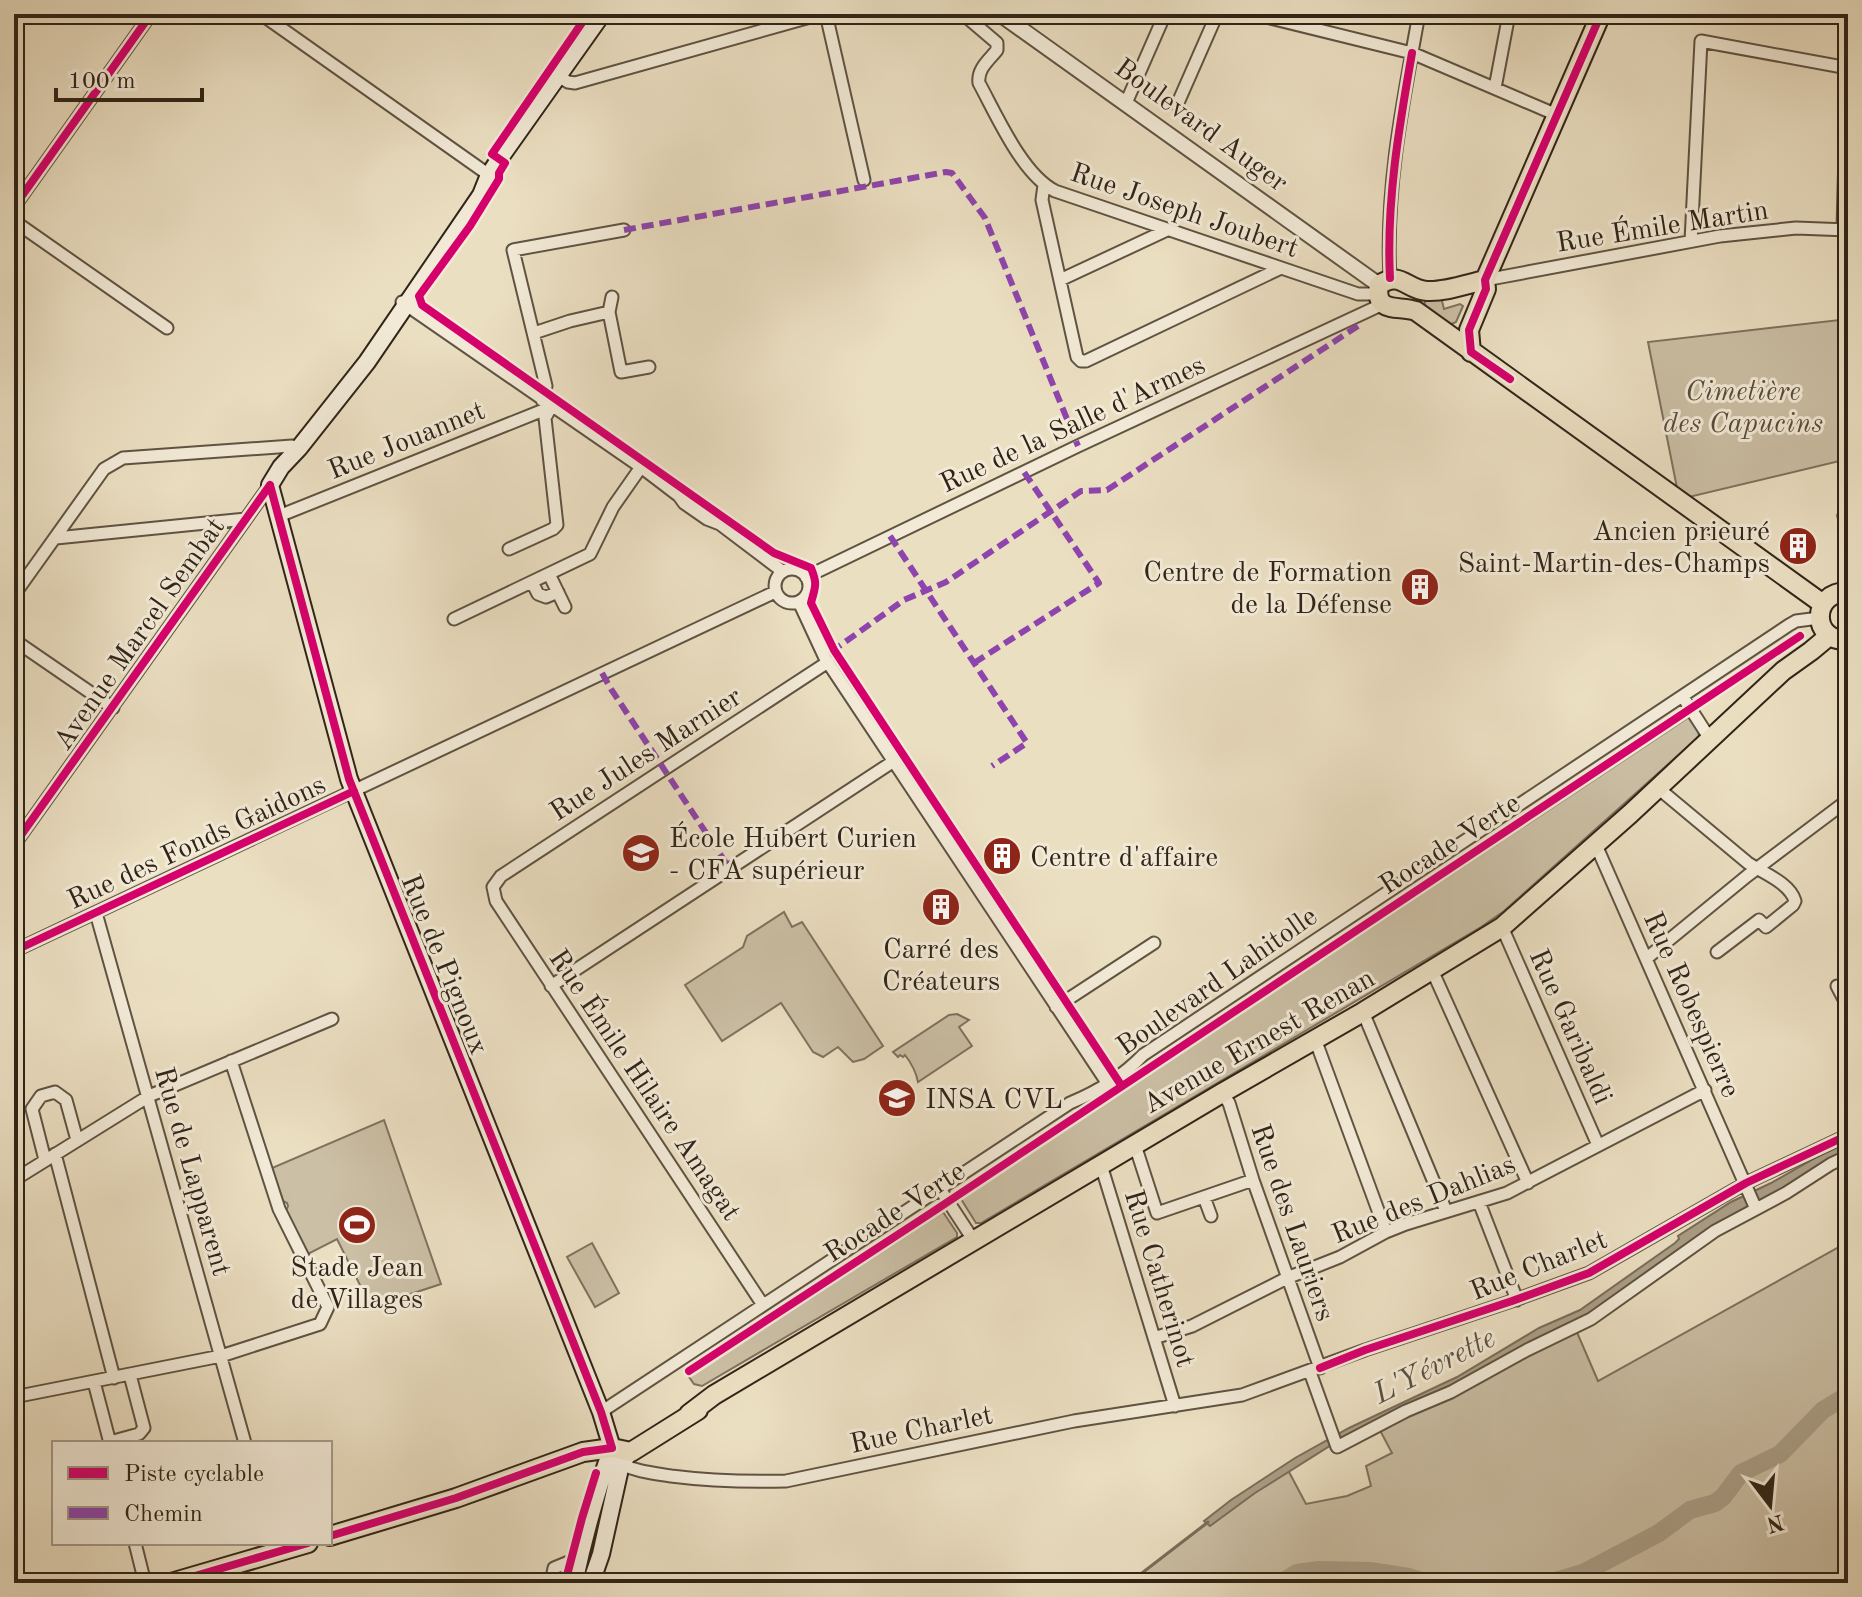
<svg xmlns="http://www.w3.org/2000/svg" width="1862" height="1597" font-family="'Old Standard TT',serif">
<rect width="100%" height="100%" fill="#ebdfc2"/>
<filter id="stains"><feTurbulence type="fractalNoise" baseFrequency=".0025" numOctaves="4"/><feColorMatrix values="0 0 0 0 .2 0 0 0 0 .09 0 0 0 0 .02 0 0 0 .5 -.17"/></filter>
<radialGradient id="worn" r=".72"><stop offset=".6" stop-color="#630" stop-opacity="0"/><stop offset="1" stop-color="#630" stop-opacity=".3"/></radialGradient>
<path fill="#cbbfa5" stroke="#7e725e" stroke-width="2" d="M1441,297l3,12 16,-5 3,2 -7,16 -9,4 -25,-17 4,-9z
M1848,319v140l-159,38 -12,-9 -29,-146z
M1692,715l5,10 2,11 -6,6 -189,169 -23,16 -500,296h-5l-15,-24z
M784,912l8,15 10,-5 81,124 -19,13 -11,3 -15,-15 -15,10 -10,-5 -32,-49 -59,38 -37,-56 58,-38 4,-11z
M957,1014l12,6 -10,7 13,19 -54,36c-2,-11 -6,-18 -13,-27l-2,2 -3,-2 -2,2 -5,-5 56,-37z
M384,1120l57,164 -70,23 -34,-68 -29,15 -22,-43 2,-5 -1,-3 -4,-2 -11,-33z
M943,1212l14,21v4l-255,149 -8,-2 -5,-7z
M1848,1242v341h-719l118,-90 31,-18 11,-3 17,32 41,-8 24,-10 -5,-20 26,-13 -18,-34 110,-53 26,-19 63,-24 25,58z
M592,1243l27,50 -24,14 -28,-50z"/>
<path fill="#ab9f88" stroke="#7a6e5b" stroke-width="2" d="M1848,1142v10l-77,44 -33,16 -42,26 -106,77 -49,22 -46,28 -162,79 -78,49 -45,33 -6,-5 27,-21 64,-42 54,-30 108,-51 82,-49 41,-18 95,-67 4,-4 -1,-3 53,-34 40,-19 46,-26z
M1848,1389v6l-25,14 -40,43 -39,18 -25,30 -28,10 -34,25 -102,48h-5l-3,-4 29,-10 79,-40 33,-23 26,-8 20,-28 7,-5 36,-15 44,-45z"/>
<g fill="none" stroke-linecap="round" stroke-linejoin="round">
<path stroke="#7a6e5b" stroke-width="3" d="M1129,1583l79,-61"/>
<path stroke="#ab9f88" stroke-width="18" d="M1281,1583l16,-10 22,-3 51,1 39,6 19,6
M1549,1583l34,-10 76,-40 31,-23 25,-7 8,-6 18,-24 39,-19 43,-44 25,-15"/>
<g stroke="#5f5342" stroke-width="15">
<path id="minor" d="M261,14l228,161
M826,14l38,166
M963,14l34,29v7c-8,10 -20,19 -18,33 18,33 43,91 76,108l303,103h20
M1254,14l158,39 145,62
M558,76l10,6 7,1 246,-69
M1495,88l14,-74
M1126,103l39,-89
M1177,105l40,-91
M1044,185l-2,15 35,157 4,4h5l195,-93
M14,207l137,-193
M14,221l153,107
M1843,229l3,-113 2,-3
M1691,241l10,-200 147,27
M1390,278c-5,-88 13,-177 29,-264
M1060,280l107,-50
M1485,280l235,-44 76,-8 52,2
M402,302l239,165 38,29 5,7 23,16 13,5 62,47
M609,312l12,60 28,-5
M534,333l36,-12 39,-9 3,-15
M542,400l4,-14 -33,-136 111,-20
M1848,511l-4,5 4,6
M279,516l272,-109
M56,538l190,-19
M509,549l44,-20 4,-4 -12,-107 6,-11
M775 586a17 17 0 1 1 34 0a17 17 0 1 1-34 0Z
M549,574l16,33
M806,577l272,-131 305,-142
M532,582l6,12 8,3 12,-5
M14,595l90,-126 19,-11 169,-12 7,2
M799,602l26,56 283,426
M454,619l136,-65 23,-47 28,-40
M14,640l99,68
M1683,697l27,42
M1658,788l90,75c15,10 42,20 47,38l-2,4 -27,22 -7,-7 -42,32
M14,845l256,-360
M1596,845l160,364
M96,913l149,530
M1502,927l96,218
M14,951l761,-359
M1647,958l100,-82 101,-76
M1432,970l96,213
M551,986l343,-225
M1837,986l11,21
M1056,1007l98,-64
M1363,1012l83,199
M1315,1039l71,193
M1222,1093l7,10 24,77 67,188
M1135,1145l22,68 96,-33
M55,1154l59,224
M45,1160l-13,-51 9,-13 14,-4 11,8 11,40
M1101,1165l74,241
M14,1180l135,-84 183,-77
M940,1189l34,52
M1204,1197l7,19
M1479,1202l38,98
M763,1305l-267,-404 -3,-14 8,-11 327,-214
M1154,1338l38,-12 95,-48 53,-21 46,-25 20,-8 101,-31 198,-103
M1310,1372l27,75 69,-36 45,-19 76,-42 64,-31 124,-88 71,-38 45,-29 17,-8
M94,1382l16,61
M14,1397l207,-41 99,-32 8,-17 -49,-98 -48,-148
M601,1412l469,-309c27,-11 52,-26 73,-48l646,-430 7,-4 23,-3
M110,1442l29,-8 5,-6 -14,-53
M621,1464c17,8 32,9 50,12 39,5 76,6 115,5l288,-60 168,-26 123,-45 147,-49 77,-28 157,-90 102,-48
M135,1543l10,40
M551,1583l3,-15 17,-7 7,2
M1838,1583l10,-6"/>
</g>
<g stroke="#5f5342" stroke-width="18">
<path id="tertiary" d="M1000,14l379,271"/>
</g>
<g stroke="#302418" stroke-width="20">
<path id="secondary" d="M602,14l-100,141 -13,20 -8,20 -114,167 -68,86 -18,19 -11,18 79,294 252,633 11,36 9,16
M574,1583c10,-46 22,-91 38,-135
M591,1583l10,-29 20,-90 6,-8"/>
</g>
<g stroke="#302418" stroke-width="22">
<path id="primary" d="M1485,280c-18,4 -39,12 -58,11 -21,-1 -26,-21 -48,-6 -5,29 19,20 37,26l407,293
M1471,352l-2,-22 17,-41 -1,-9 116,-266
M1848,592c-37,-1 -38,50 0,48
M689,1414l25,-19 508,-302 141,-81 139,-85 128,-113 153,-143 28,-20 18,-15
M330,1536l126,-38 127,-46 29,-4 19,4 67,-42
M171,1583l137,-40"/>
</g>
<use href="#minor" stroke="#f2ead7" stroke-width="11"/>
<use href="#tertiary" stroke="#f2ead7" stroke-width="14"/>
<use href="#secondary" stroke="#f2ead7" stroke-width="16"/>
<use href="#primary" stroke="#ebdfc2" stroke-width="18"/>
<path stroke="#8e44ad" stroke-width="6" stroke-dasharray="12 6" stroke-linecap="butt" d="M624,230l322,-58 6,1 33,45 93,228
M890,536l137,207 -35,23
M831,652l73,-52 42,-18 135,-91 26,-1 251,-164
M974,663l125,-80 -75,-111
M602,673l9,16 119,180"/>
<g stroke="#f2ead7" stroke-width="13">
<path id="cycleway" d="M588,14l-96,140 13,9 -6,10v6l-29,47 -51,70 3,9 352,248 37,15c7,17 4,19 0,35l23,47 287,435
M14,207l137,-193
M1390,278c-4,-75 9,-151 22,-225
M1510,379l-39,-27 -2,-22 17,-41 -1,-9 116,-266
M270,485l79,294 252,633 11,36
M14,845l256,-360
M14,951l340,-160
M1320,1368l45,-18 147,-49 77,-28 157,-90 102,-48
M689,1371l242,-158 869,-577
M330,1536l126,-38 127,-46 29,-4
M171,1583l137,-40
M565,1583l17,-65 14,-45"/>
</g>
<use href="#cycleway" stroke="#d6006c" stroke-width="8"/>
</g>
<defs>
<g id="building-disc" transform="scale(2)"><circle r="9.5" fill="#8f2418" stroke="#f2ead7"/><path d="M-4-6H4V6H1V3H-1V6H-4ZM-2.5-4.3h1.7v1.8h-1.7ZM.8-4.3h1.7v1.8H.8ZM-2.5-1h1.7V.8h-1.7ZM.8-1h1.7V.8H.8Z" fill="#fff"/></g>
<g id="university-disc" transform="scale(2)"><circle r="9.5" fill="#8f2418" stroke="#f2ead7"/><path d="M0-5L7-2L0 1L-7-2ZM-4 1L0 2.5L4 1V4Q0 6-4 4Z" fill="#fff"/></g>
<g id="stadium-disc" transform="scale(2)"><circle r="9.5" fill="#8f2418" stroke="#f2ead7"/><path d="M0-5a6.5 5 0 1 0 0 10a6.5 5 0 1 0 0-10ZM-3.5-1.8h7v3.6h-7Z" fill="#fff"/></g>
</defs>
<g fill-rule="evenodd">
<use href="#building-disc" x="1798" y="546"/>
<use href="#building-disc" x="1420" y="587"/>
<use href="#university-disc" x="641" y="853"/>
<use href="#building-disc" x="1002" y="856"/>
<use href="#building-disc" x="941" y="907"/>
<use href="#university-disc" x="897" y="1098"/>
<use href="#stadium-disc" x="357" y="1225"/>
</g>
<g text-anchor="middle" stroke-width="6" stroke-linejoin="round" paint-order="stroke">
<g font-size="28" fill="#302418" stroke="#f2ead7">
<text transform="translate(1202 124) rotate(36)" y="10">Boulevard Auger</text>
<text transform="translate(1185 209) rotate(19)" y="10">Rue Joseph Joubert</text>
<text transform="translate(1662 225) rotate(-9)" y="10">Rue Émile Martin</text>
<text transform="translate(1072 423) rotate(-25)" y="10">Rue de la Salle d'Armes</text>
<text transform="translate(406 439) rotate(-22)" y="10">Rue Jouannet</text>
<text transform="translate(138 633) rotate(-55)" y="10">Avenue Marcel Sembat</text>
<text transform="translate(645 753) rotate(-33)" y="10">Rue Jules Marnier</text>
<text transform="translate(196 841) rotate(-25)" y="10">Rue des Fonds Gaidons</text>
<text transform="translate(1449 843) rotate(-33)" y="10">Rocade Verte</text>
<text transform="translate(446 964) rotate(68)" y="10">Rue de Pignoux</text>
<text transform="translate(1216 980) rotate(-35)" y="10">Boulevard Lahitolle</text>
<text transform="translate(1693 1004) rotate(66)" y="10">Rue Robespierre</text>
<text transform="translate(1572 1026) rotate(66)" y="10">Rue Garibaldi</text>
<text transform="translate(1258 1040) rotate(-30)" y="10">Avenue Ernest Renan</text>
<text transform="translate(646 1084) rotate(56)" y="10">Rue Émile Hilaire Amagat</text>
<text transform="translate(194 1171) rotate(74)" y="10">Rue de Lapparent</text>
<text transform="translate(1423 1198) rotate(-22)" y="10">Rue des Dahlias</text>
<text transform="translate(894 1211) rotate(-33)" y="10">Rocade Verte</text>
<text transform="translate(1294 1222) rotate(71)" y="10">Rue des Lauriers</text>
<text transform="translate(1538 1264) rotate(-22)" y="10">Rue Charlet</text>
<text transform="translate(1161 1278) rotate(73)" y="10">Rue Catherinot</text>
<text transform="translate(921 1428) rotate(-12)" y="10">Rue Charlet</text>
</g>
<g font-size="28" font-style="italic" fill="#574b3b" stroke="#f2ead7">
<text x="1743" y="400">Cimetière<tspan x="1743" dy="32">des Capucins</tspan></text>
</g>
<g font-size="28" fill="#302418" stroke="#f2ead7" text-anchor="start">
<text x="1770" y="540" text-anchor="end">Ancien prieuré<tspan x="1770" dy="32">Saint-Martin-des-Champs</tspan></text>
<text x="1392" y="581" text-anchor="end">Centre de Formation<tspan x="1392" dy="32">de la Défense</tspan></text>
<text x="669" y="847">École Hubert Curien<tspan x="669" dy="32">- CFA supérieur</tspan></text>
<text x="1030" y="866">Centre d'affaire</text>
<text x="941" y="958" text-anchor="middle">Carré des<tspan x="941" dy="32">Créateurs</tspan></text>
<text x="925" y="1108">INSA CVL</text>
<text x="357" y="1276" text-anchor="middle">Stade Jean<tspan x="357" dy="32">de Villages</tspan></text>
</g>
<g font-size="30" font-style="italic" fill="#5b4f3f" stroke="#f2ead7">
<text transform="translate(1434 1365) rotate(-27)" y="10">L'Yévrette</text>
</g>
</g>
<rect width="1862" height="1597" fill="none" stroke="#ebdfc2" stroke-width="48"/>
<rect x="16" y="16" width="1830" height="1565" fill="none" stroke="#302418" stroke-width="4"/>
<rect x="24" y="24" width="1814" height="1549" fill="none" stroke="#302418" stroke-width="2"/>
<rect x="52" y="1441" width="280" height="104" fill="#f2ead7" stroke="#a49b8b" stroke-width="2"/>
<rect x="68" y="1467" width="40" height="12" fill="#d6006c" stroke="#a49b8b" stroke-width="2"/>
<text x="124" y="1481" font-size="24" fill="#302418">Piste cyclable</text>
<rect x="68" y="1507" width="40" height="12" fill="#8e44ad" stroke="#a49b8b" stroke-width="2"/>
<text x="124" y="1521" font-size="24" fill="#302418">Chemin</text>
<g transform="translate(1770 1505) rotate(164)" stroke="#f2ead7" stroke-width="6" paint-order="stroke">
<path d="M0-6L14 30L0 20L-14 30Z" fill="#302418"/>
<text y="-12" font-size="22" font-weight="bold" text-anchor="middle" fill="#302418">N</text>
</g>
<path d="M56 88v12h146v-12" fill="none" stroke="#302418" stroke-width="4"/>
<text x="68" y="88" font-size="24" fill="#302418" stroke="#f2ead7" stroke-width="6" paint-order="stroke">100 m</text>
<rect width="100%" height="100%" filter="url(#stains)"/>
<rect width="100%" height="100%" fill="url(#worn)"/>
</svg>
